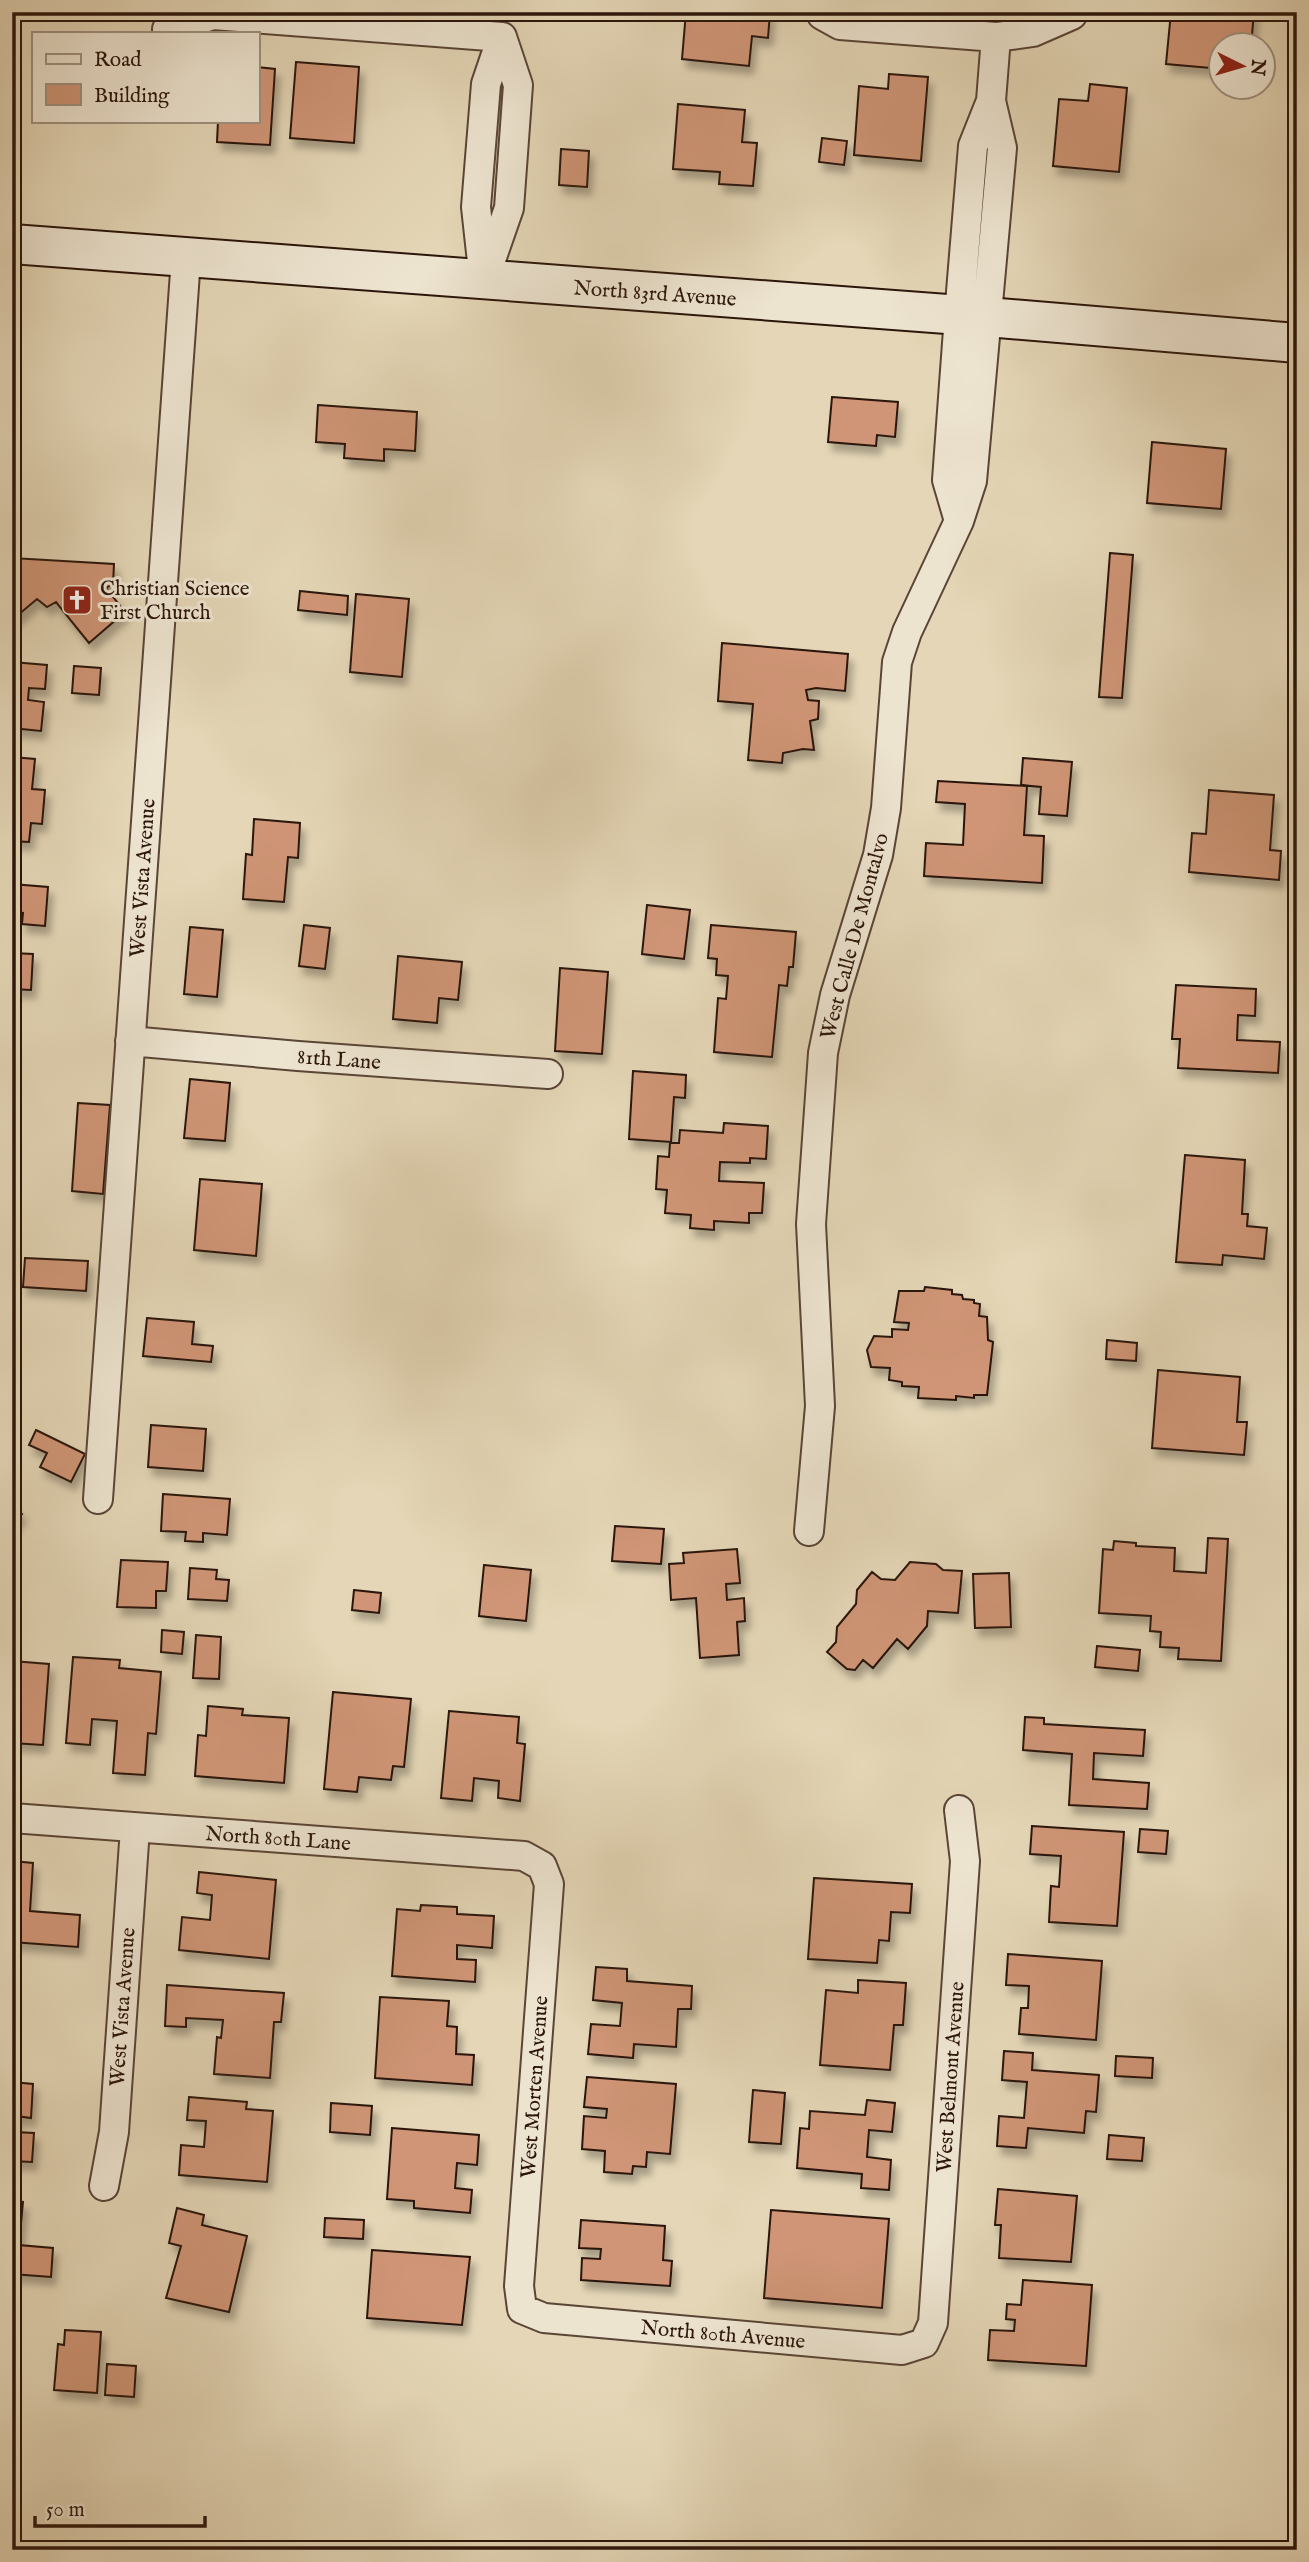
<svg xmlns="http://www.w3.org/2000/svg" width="1309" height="2562" font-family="'IM FELL English',serif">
<defs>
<filter id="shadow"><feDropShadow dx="4.5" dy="8" stdDeviation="3.5" flood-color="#0004"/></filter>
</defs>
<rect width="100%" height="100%" fill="#e4d6b6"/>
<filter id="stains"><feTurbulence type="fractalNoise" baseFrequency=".00286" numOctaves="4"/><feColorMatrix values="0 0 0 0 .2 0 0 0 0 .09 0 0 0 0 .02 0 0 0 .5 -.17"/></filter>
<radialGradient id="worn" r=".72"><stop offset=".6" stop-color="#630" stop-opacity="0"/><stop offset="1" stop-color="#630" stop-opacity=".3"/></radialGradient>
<path fill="#cf9576" stroke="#2c150b" stroke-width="2" filter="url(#shadow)" d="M686,12h84l-2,26 -16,-2 -3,30 -67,-7z
M1171,12h83l-3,34h-29v23l-56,-5z
M296,62l63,5 -5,76 -64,-5z
M257,67l18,2 -5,76 -53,-3 1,-21h39z
M889,74l39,3 -7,84 -67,-6 5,-69 29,3z
M1090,84l37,4 -8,84 -66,-6 6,-67 29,2z
M678,104l67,6 -3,32 15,1 -4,43 -34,-2 1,-12 -47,-3z
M822,138l25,3 -3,24 -25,-3z
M561,149l28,2 -2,36 -28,-2z
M832,397l66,5 -3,35 -18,-2 -1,11 -48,-4z
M318,405l99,7 -2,39 -31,-2v12l-40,-3 1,-14 -29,-2z
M1152,442l74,7 -5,60 -74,-6z
M1110,553l23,2 -11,143 -23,-1z
M12,558l102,6 -1,20 -7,4 19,24 -36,31 -33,-41 -9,5 -10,-8 -25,21z
M300,591l48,5 -1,19 -49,-5z
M356,594l53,5 -7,78 -52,-5z
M722,643l126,11 -3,37 -29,-3 -10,2 2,10 11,1 -1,18 -8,2 4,29 -11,-1 -20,4 -1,10 -34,-3 5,-56 -35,-3z
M12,662l35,3 -2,24 -16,-1 -1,12 16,2 -3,29 -29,-3z
M74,666l27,2 -2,27 -27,-2z
M12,757l23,2 -3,30 13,1 -3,34 -11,-1 -2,19 -17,-1z
M1023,758l49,4 -5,54 -28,-2 2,-27 -20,-2z
M938,781l89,5 -3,49 20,1 -2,47 -118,-7 2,-33 37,2 2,-41 -29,-2z
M1209,790l65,5 -4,55 11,1 -2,29 -90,-8 3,-39 14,1z
M254,819l46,4 -2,35 -10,-1 -4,45 -41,-3 3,-45 6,1z
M12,884l36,3 -3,39 -23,-2 1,-11 -11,-1z
M647,905l43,5 -6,49 -42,-5z
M304,925l26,3 -5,41 -26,-3z
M711,925l85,7 -3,35h-4l-2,19 -8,-1 -7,72 -58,-5 4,-54 8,1 2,-23 -12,-1 1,-16 -9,-1z
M190,927l33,3 -6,67 -33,-3z
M12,953l21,1 -2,36 -19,-1z
M398,956l64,6 -4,38 -19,-2 -2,25 -44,-4z
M560,968l48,4 -6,82 -47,-3z
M1176,985l80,4 -1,27 -17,-1 -1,25 43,2 -2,31 -100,-5 2,-29h-8z
M633,1071l53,4 -1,23 -11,-1 -3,45 -42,-3z
M190,1079l40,4 -5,58 -41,-3z
M78,1103l32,2 -7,89 -31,-3z
M724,1123l44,3 -2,33 -16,-1v5l-30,-1 -1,19 45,2 -2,30h-13v10l-35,-2v9l-24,-2 1,-13 -26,-2 2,-23 -11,-1 2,-33 11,1 1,-14h9l1,-13 43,3z
M1185,1155l60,5 -3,54h6l-1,12 20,2 -3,31 -41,-4 -1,10 -46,-3z
M200,1179l62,5 -6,72 -62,-6z
M25,1258l63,3 -2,30 -63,-4z
M925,1287l27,3v4l10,1 1,4 11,1v3l6,1 -1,12 8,1 1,23 5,2 -6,53h-13v3l-18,-2v4l-38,-2 1,-11 -17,-1v-4l-13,-2 1,-12 -19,-1 -4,-17 7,-14 18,1v-8l16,1 1,-7 -15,-1 5,-31h25z
M147,1318l47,4 -2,22 21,2 -2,16 -68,-6z
M1107,1340l30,3 -1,18 -30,-2z
M1158,1370l82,7 -3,45h10l-3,33 -92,-7z
M151,1425l55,4 -3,42 -55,-4z
M36,1430l49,24 -14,28 -31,-15 7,-14 -18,-8z
M163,1494l67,5 -3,36 -24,-2v9l-18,-1 1,-9 -25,-1z
M12,1505l10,9 -10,11z
M615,1526l49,3 -3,35 -49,-3z
M1208,1538l20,1 -7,122 -43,-2 1,-11 -19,-1 1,-15 -11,-1 1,-15 -52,-3 4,-64 10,1 1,-9 22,2v3l39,2 -1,23 32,2z
M737,1549l3,34 -14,1 1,16 17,-2 1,23 -8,1 2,33 -39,3 -4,-60 -25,2 -2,-36 15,-1 -1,-10z
M121,1560l47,2 -2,29h-10v17l-39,-1z
M910,1562l26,2 7,6 19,1 -4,42 -30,-2 -1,15 -19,23 -11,-10 -24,29 -10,-8 -8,10 -8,-1 -20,-17 9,-10 1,-15 19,-23 1,-14 15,-18 9,7 14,1z
M484,1565l47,5 -5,51 -47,-5z
M190,1568l27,2 -1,9 13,1 -2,21 -39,-2z
M1009,1573l2,54 -36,1 -2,-54z
M354,1590l27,3 -2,20 -27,-3z
M162,1630l22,2 -2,22 -21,-2z
M196,1635l25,2 -2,42 -26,-1z
M1097,1646l43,4 -2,21 -43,-4z
M73,1657l47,3 -1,8 42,4 -5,62 -8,-1 -3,42 -32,-2 4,-52 -25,-2 -2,26 -24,-2z
M12,1661l37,3 -6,81 -31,-2 2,-21h-2z
M333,1692l78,7 -7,68 -11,-1 -2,14 -32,-3 -2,15 -33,-3z
M208,1706l35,3 -1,6 47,3 -5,65 -89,-7 3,-41 8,1z
M449,1711l70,6 -2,26 8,1 -5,57 -22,-3 1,-17 -25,-3 -2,23 -31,-3z
M1025,1717l19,1v6l101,6 -2,26 -49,-3 -1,26 56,4 -2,26 -78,-4 3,-51 -49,-4z
M1032,1826l92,6 -7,94 -68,-4 2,-36 8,1 2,-31 -31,-2z
M1140,1829l28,2 -2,23 -28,-2z
M12,1861l21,2 -3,48 50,4 -2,32 -66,-5z
M199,1872l77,8 -7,79 -90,-9 3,-33 28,3 2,-25 -15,-2z
M814,1878l98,6 -2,29 -19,-1 -2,29 -10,-1 -2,23 -69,-4z
M421,1905l36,2v7l37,2 -2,32 -35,-3v14l19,1 -1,22 -83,-6 5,-67 23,2z
M1008,1954l94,7 -6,79 -77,-6 2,-26h7l1,-22 -23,-1z
M596,1967l31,2v12l65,5 -1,23h-13l-2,38 -42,-3 -1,14 -45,-4 3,-30 29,2 2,-23 -29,-3z
M858,1980l48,3 -3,42h-9l-4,45 -70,-5 6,-75 32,3z
M167,1985l117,8 -3,29h-7l-4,56 -56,-4 3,-37 4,1 2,-18 -37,-2v9l-21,-1z
M380,1997l69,4 -2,25 10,1 -1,27 18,1 -2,30 -97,-7z
M1004,2051l29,2 -1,17 67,5 -3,37 -10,-1 -2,22 -56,-5 -2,20 -29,-2 2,-30 25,2 3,-36 -25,-2z
M1116,2056l37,2 -1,20 -37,-2z
M587,2077l89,7 -6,70 -23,-2 -1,15 -13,-1 -1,8 -28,-2 1,-21 -23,-2 2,-33 22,2 1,-9 -23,-2z
M12,2082l21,2 -2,34 -15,-2 -1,16 19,1 -2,29 -20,-1z
M753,2090l32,3 -4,51 -32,-2z
M189,2097l58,5 -1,7 27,2 -6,71 -88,-7 2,-30 23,2 2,-26 -19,-1z
M867,2100l28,3 -3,29 -23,-2 -2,27 24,3 -2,30 -28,-2 1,-14 -65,-6 3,-40 9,1 1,-18 55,4z
M331,2103l41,3 -2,29 -40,-3z
M392,2128l87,7 -2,30 -20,-2 -2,25 17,2 -2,23 -56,-5v-7l-27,-2z
M1109,2135l35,3 -2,23 -35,-2z
M998,2189l79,7 -6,66 -72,-4 2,-33h-6z
M12,2201l11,1 -4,43 34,3 -2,29 -39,-3z
M177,2208l27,7 -2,10 45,11 -18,76 -63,-14 15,-52 -12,-3z
M771,2210l118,9 -7,89 -118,-10z
M325,2218l39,2 -1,19 -39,-2z
M581,2220l84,6 -2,34 9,1 -2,25 -89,-6 1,-22 18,1 1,-10 -22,-1z
M372,2250l98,7 -8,68 -95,-7z
M1023,2280l69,5 -6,81 -98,-6 2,-30 24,1 1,-11 -9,-1 1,-15 14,1z
M65,2330l36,2 -4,61 -43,-3 4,-46 6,1z
M107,2364l29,2 -2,31 -29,-2z"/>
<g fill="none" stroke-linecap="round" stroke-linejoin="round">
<g stroke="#5a4536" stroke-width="32">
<path id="street" d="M821,12l1,3 18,10 156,12 37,-5 39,-17
M167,29l46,-14 289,22
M483,271l-7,-64 10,-123 16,-47
M484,280l25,-72 9,-123 -16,-48
M959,521l-12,-41 12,-164 14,-170 18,-45 5,-64
M130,1041l168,15 250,18
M98,1499l88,-1241
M809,1531l11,-125 -9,-182 12,-171 12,-58 43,-140 8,-47 11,-146 10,-30 52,-111 13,-40 30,-333 -11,-47
M12,1818l512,38 18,10 7,18 -30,402 3,23 22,9 358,32 22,-7 9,-20 32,-462 -6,-51
M104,2186l10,-54 21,-304"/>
</g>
<g stroke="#2c150b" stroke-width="42">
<path id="secondary" d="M12,244l975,73 310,26"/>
</g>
<use href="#street" stroke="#ede4d0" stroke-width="28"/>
<use href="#secondary" stroke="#ede4d0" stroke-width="38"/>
</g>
<defs>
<g id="church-square" transform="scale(1.575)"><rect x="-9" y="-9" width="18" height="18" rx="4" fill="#8f2418" stroke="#ede4d0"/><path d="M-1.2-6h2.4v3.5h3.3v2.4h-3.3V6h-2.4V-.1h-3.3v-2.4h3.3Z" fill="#fff"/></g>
</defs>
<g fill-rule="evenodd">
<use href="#church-square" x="77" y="600"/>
</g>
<g text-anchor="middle" stroke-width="6" stroke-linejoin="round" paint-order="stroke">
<g font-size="21" fill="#2c150b" stroke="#ede4d0">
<text transform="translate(655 293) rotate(4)" y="7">North 83rd Avenue</text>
<text transform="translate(142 878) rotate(-86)" y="7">West Vista Avenue</text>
<text transform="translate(854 936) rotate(-75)" y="7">West Calle De Montalvo</text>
<text transform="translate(339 1059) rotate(4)" y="7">81th Lane</text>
<text transform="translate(278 1838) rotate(4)" y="7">North 80th Lane</text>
<text transform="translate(122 2007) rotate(-86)" y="7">West Vista Avenue</text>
<text transform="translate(950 2077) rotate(-86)" y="7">West Belmont Avenue</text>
<text transform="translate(534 2087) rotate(-86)" y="7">West Morten Avenue</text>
<text transform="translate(723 2334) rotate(5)" y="7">North 80th Avenue</text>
</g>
<g font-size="21" fill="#2c150b" stroke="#ede4d0" text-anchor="start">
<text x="100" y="595">Christian Science<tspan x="100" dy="24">First Church</tspan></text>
</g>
</g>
<rect width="1309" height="2562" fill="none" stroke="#e4d6b6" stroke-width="42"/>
<rect x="14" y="14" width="1281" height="2534" fill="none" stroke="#2c150b" stroke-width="3.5"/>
<rect x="21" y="21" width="1267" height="2520" fill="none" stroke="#2c150b" stroke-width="2"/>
<rect x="32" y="32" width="228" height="91" fill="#ede4d0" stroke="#a09181" stroke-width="2"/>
<rect x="46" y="54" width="35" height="10" fill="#ede4d0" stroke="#a09181" stroke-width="2"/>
<text x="94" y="66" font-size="21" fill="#2c150b">Road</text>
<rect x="46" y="84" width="35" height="21" fill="#cf9576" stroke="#a09181" stroke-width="2"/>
<text x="94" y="102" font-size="21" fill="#2c150b">Building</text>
<g transform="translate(1242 66) rotate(95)"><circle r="33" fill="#ede4d0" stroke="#a09181" stroke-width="2"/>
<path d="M0-5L12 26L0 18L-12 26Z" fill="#8f2418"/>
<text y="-10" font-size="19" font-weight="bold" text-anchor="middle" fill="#2c150b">N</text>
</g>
<path d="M35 2516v10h170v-10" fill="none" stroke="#2c150b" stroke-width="3.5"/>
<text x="46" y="2516" font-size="21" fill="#2c150b" stroke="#ede4d0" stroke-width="5" paint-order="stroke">50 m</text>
<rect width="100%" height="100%" filter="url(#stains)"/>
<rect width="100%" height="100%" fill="url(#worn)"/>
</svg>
